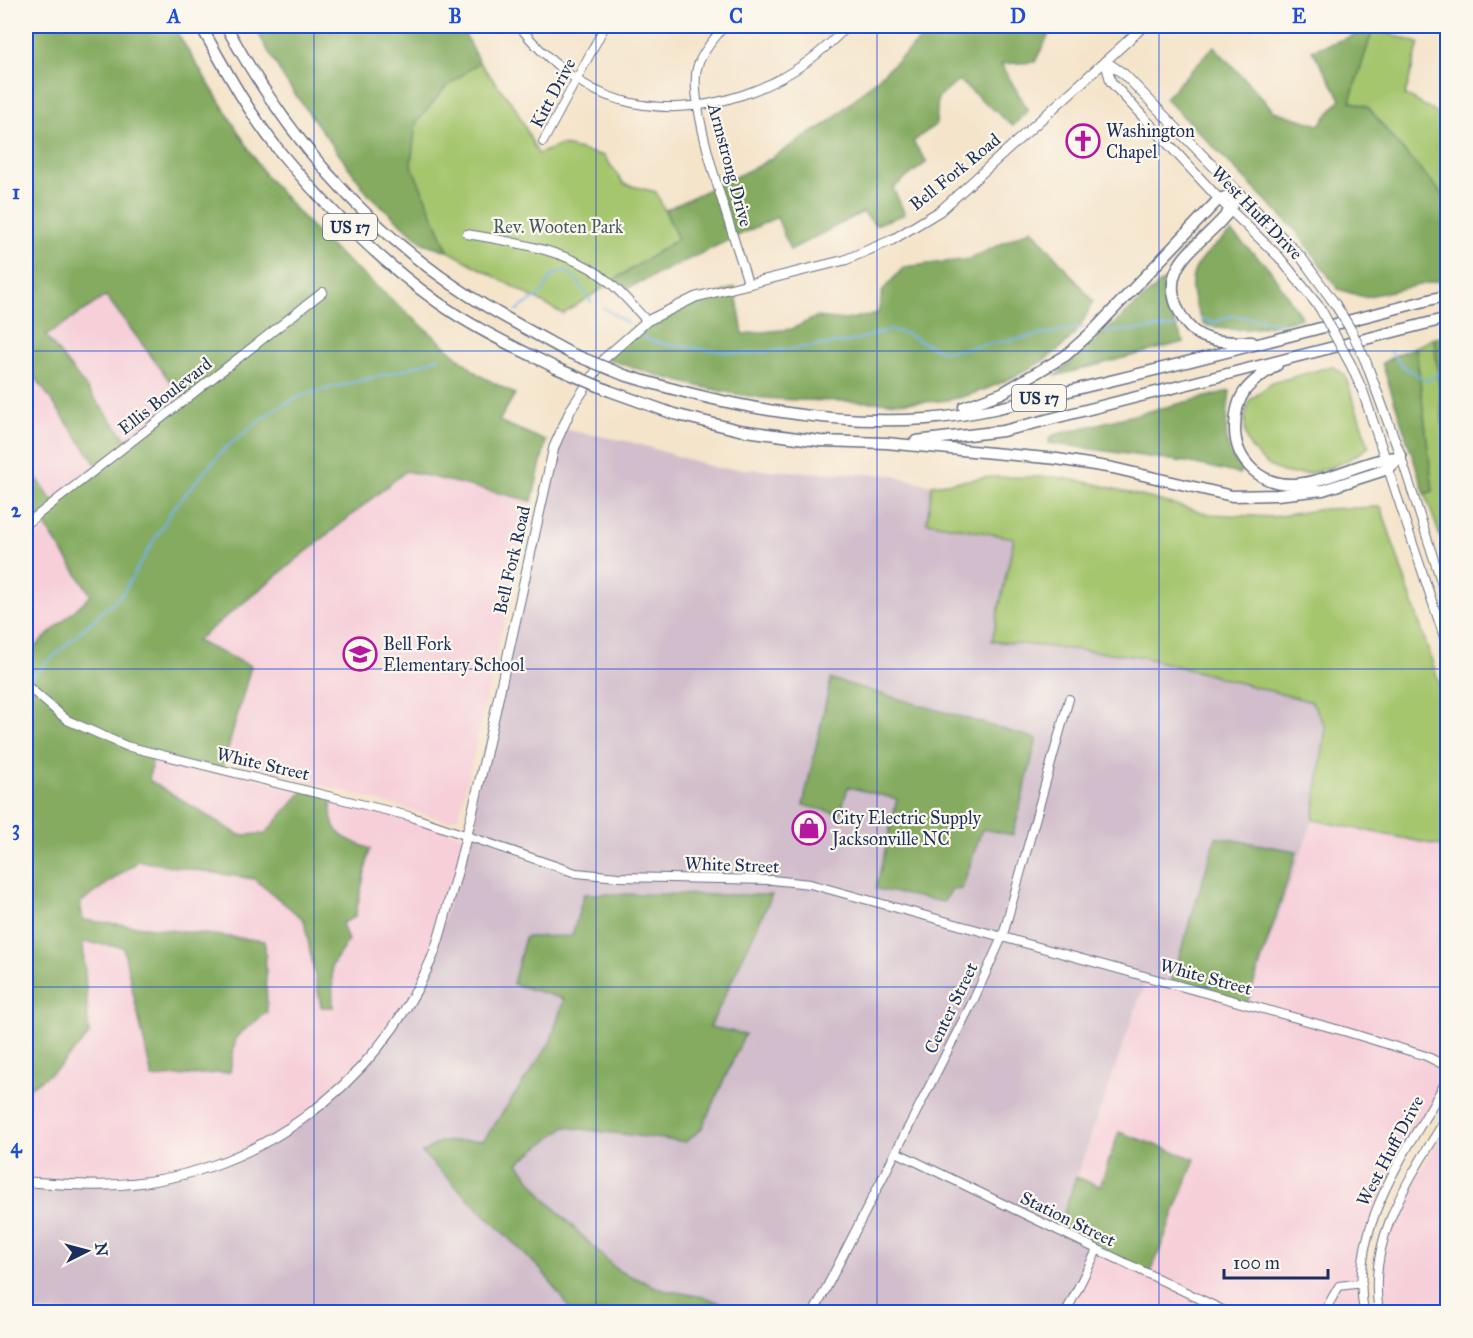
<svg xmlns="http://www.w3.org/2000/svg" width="1473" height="1338" font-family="'IM FELL Great Primer',serif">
<rect width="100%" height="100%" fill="#fbf7ec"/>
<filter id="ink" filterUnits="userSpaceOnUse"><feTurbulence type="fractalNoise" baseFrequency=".0167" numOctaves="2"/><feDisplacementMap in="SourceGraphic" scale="12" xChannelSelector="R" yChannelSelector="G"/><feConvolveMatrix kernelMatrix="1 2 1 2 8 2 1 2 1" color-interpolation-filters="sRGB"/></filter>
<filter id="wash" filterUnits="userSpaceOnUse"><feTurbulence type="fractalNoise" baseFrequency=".008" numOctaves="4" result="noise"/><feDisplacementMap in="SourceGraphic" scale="24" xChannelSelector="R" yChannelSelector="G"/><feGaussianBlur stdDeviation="1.35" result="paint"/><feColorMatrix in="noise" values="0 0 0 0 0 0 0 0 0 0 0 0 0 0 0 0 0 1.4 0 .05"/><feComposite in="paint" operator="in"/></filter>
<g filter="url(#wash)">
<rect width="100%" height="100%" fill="#f4e4ca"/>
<path fill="#f6cfd9" d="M106,296l78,104 -55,43 -83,-107z
M26,364l72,103 -45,35 -27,-40z
M406,471l126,30 -73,315 -10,5 -226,-64 28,-91 -55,-25z
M37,514l55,81 -66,60v-131z
M153,754l151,36 -40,44 -25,1 -90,-55z
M332,796l136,41 -36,120 -55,94 -71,66 -94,48 -80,17 -106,-1v-91l31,-21 32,-34 -6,-93 40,5 29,131 84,-41 31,-26 -2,-70 -182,-21 -3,-17 59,-43 115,19 50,41 17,87 12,-1 -1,-41 16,-24 -6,-18 -2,-86 -7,-11 -3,-11z
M1313,820l134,27v231l-51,90 -30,73 -2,71h-298l-8,-81 89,-255 100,28z
M1447,1126v186h-66v-29l7,-50 20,-41z"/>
<path fill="#d1bdcb" d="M562,429l69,13 86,26 173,7 42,10 -5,37 87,16 -22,103 147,15 173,46 14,26 -13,92 -66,184 -100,-27 -89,253 39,20 -31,62h-1040v-130l82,3 104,-20 94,-48 71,-66 55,-94 16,-52z"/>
<path fill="#a6c66e" stroke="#607a66" stroke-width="1.5" d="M1373,29l46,14 -14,52 42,23v81l-53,-59 -25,-32 -19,-7z
M479,62l36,45 23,47 23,-9 43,11 20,28 32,8 22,47 -115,75 -115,-63 -37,-87 5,-41 28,-34z
M1434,338l14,125 -1,69 -7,4 -15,-42 8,-3 -17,-144z
M1332,366l13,9 24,72c-32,21 -79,43 -110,10 -9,-9 -13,-16 -14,-29 -1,-8 2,-19 4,-27l23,-18z
M990,477h66l40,7 113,30 64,3 50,-8 58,-2 66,199v141l-134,-27 13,-92 -14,-26 -173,-46 -147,-15 22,-103 -87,-16 5,-37z"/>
<path fill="#84ab61" stroke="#506d60" stroke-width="1.5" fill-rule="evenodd" d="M26,26h147l92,149 58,65 156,135 36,19 -16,27 47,20 -14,60 -126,-30 -210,170 55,25 -29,104 -69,-16 -4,26 90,55 26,-1 39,-44 28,6c-5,37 7,40 38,53l-15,68 -13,6 6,18 -16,24 1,42h-12l-17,-87 -50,-41 -115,-18 -59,42 3,17 182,21 2,71 -31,25 -6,35 -78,6 -29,-131 -40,-5 6,93 -32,34 -31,21v-435l65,-60 -53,-80 -12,9v-62l27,40 45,-35 -72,-103zM106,296l78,104 -55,43 -83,-107z
M254,26h207l18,36 -35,27 -28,34 -5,41 37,87 -25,-8 -55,-49 -83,-114z
M932,26h121l-18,36 -34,2 27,46 -15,16 -54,-45 -21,16 -2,27 -23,18 14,20 -34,26 12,26 -30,11 -12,-13 -73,38 -13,-33 -157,75 -9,-10 67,-43 -13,-29 95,-45 68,-42 92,-83z
M1373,29l-23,72 19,7 25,32 53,59 1,80 -84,18 -26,-8 -41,-57 -132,-134 49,-52 60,65 45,14 22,-26 -29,-49z
M1032,229l61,72c-6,13 -13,28 -24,39 -26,27 -93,58 -130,61 -32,3 -65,1 -96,0 -29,-1 -59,0 -87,-4 -51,-7 -103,-22 -151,-39l42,-37 88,-34 8,47 49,-5 24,-12 29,3 33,-7 5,-23 21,-23 66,-8z
M1231,232l38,36 33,50c-34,8 -65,18 -98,6 -25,-48 -10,-61 27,-92z
M1163,281l3,27 18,34 -129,34z
M1447,335h1l-1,128 -13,-125z
M1416,347l17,144 -8,3 -43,-131 20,-11z
M1230,391c-3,27 -11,58 12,78l-3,5 -47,-11 -143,-20 1,-5 4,-3z
M831,679l206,60 -24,96 -31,-6 -20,60 -10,1 -9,12 -67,-13 21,-90 -49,-12 -8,27 -37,-9z
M1216,837l81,14 -50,153 -76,-21z
M584,894l188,1 -62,132 35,7 -43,94 -16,14 -121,-15 -47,36 26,35 73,72 46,20 42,7 18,7 -4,8h-147l-29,-40 -121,-119 18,-11 44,-2 66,-97 14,-44 -51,-15 12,-47 47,-1z
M1119,1132l76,27 -45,116 -92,-44 18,-54 24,9z"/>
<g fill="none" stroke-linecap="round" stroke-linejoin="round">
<path stroke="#75b2e7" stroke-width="2" d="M604,308l23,15
M517,310l24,-16 11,-18 12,-6 13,10 14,22
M1202,319l11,4 19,-8 48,8
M1106,332l69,-5
M643,338l24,7 79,9 103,-12 40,-12 15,3 37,18h10l133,-24
M1391,352l10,13 26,16 21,-15
M30,678l93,-85 49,-83 52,-61 52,-41 30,-14 97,-24 36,-12"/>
</g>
</g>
<g filter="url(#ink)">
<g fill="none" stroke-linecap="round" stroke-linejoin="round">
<g stroke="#676e84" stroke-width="10">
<path id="minor" d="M519,26c25,31 61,63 101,74 82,23 172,-13 227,-74
M725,26c-10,11 -24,27 -28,42 -10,40 38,171 51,215
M543,142l62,-116
M467,234c40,7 80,13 117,31 25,12 44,36 63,56
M1401,457l47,146
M1388,469l60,180
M26,524l297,-232
M26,685l41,35 59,26 283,70 167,57 42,4 154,3 38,4 537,148 79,24 22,11
M896,1152l331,160
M814,1312l160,-313 29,-64 66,-236
M1066,1312l31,-62
M1324,1312l15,-26 23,-3
M1364,1312c-16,-87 44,-161 84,-234
M1379,1312c-13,-75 32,-135 69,-197"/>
</g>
<g stroke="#676e84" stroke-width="11">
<path id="major" d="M1105,61l19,13 177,183 34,47
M1105,61l6,21 108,117 60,58 41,51
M1366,362l35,95
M1351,365l12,27 24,72
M26,1182c27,1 55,4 82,3 143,-4 268,-97 324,-227 8,-20 13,-43 19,-64 14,-48 25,-96 36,-145 23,-100 45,-201 67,-302l17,-38 34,-51 42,-37 49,-24 149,-37 47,-20 48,-29 204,-185"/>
</g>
<g stroke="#676e84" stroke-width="13">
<path id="highway" d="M201,26c24,43 49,89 80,127 45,54 98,107 155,148 37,27 79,46 120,67
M226,26c59,108 140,204 245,271 32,20 66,38 99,56
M1238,193c-3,6 -5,12 -8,17 -25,35 -79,54 -48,107 15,27 43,25 70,25
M1277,365c-29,19 -42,28 -42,64 0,16 6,30 18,41 42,38 102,-13 148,-13
M624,375c99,30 199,51 303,44 63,-5 126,-25 187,-39 111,-27 222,-56 334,-85
M610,391l64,23 65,16 81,11 66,2 171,16 56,9 119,28 45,-1 46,-5 65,-21 13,-12
M964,407l38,-14 63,-37 28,-25 126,-132 19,-6
M916,441l87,-10 445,-113"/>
</g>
<use href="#minor" stroke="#fff" stroke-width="8"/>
<use href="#major" stroke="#fff" stroke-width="9"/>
<use href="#highway" stroke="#fff" stroke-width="10"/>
<g stroke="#676e84" stroke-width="11" stroke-linecap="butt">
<path id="major-bridge" d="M1335,304l16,26 15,32
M1320,308l31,57"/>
</g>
<g stroke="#676e84" stroke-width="13" stroke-linecap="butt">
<path id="highway-bridge" d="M570,353l54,22
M556,368l54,23"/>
</g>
<use href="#major-bridge" stroke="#fff" stroke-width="9"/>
<use href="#highway-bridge" stroke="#fff" stroke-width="10"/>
</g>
</g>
<path fill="none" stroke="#1d4ed8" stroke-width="1.5" stroke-opacity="0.55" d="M314,26v1286M596,26v1286M877,26v1286M1159,26v1286M26,351h1422M26,669h1422M26,987h1422"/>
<defs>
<g id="church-ring" transform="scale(1.725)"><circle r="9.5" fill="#fbf7ec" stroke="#b5179e" stroke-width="1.5"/><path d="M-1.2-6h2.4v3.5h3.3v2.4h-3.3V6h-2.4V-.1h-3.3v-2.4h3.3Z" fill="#b5179e"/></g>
<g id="school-ring" transform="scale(1.725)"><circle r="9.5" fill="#fbf7ec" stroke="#b5179e" stroke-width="1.5"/><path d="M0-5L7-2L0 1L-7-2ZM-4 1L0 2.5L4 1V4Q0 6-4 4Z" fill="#b5179e"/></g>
<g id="shop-ring" transform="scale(1.725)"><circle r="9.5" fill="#fbf7ec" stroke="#b5179e" stroke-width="1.5"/><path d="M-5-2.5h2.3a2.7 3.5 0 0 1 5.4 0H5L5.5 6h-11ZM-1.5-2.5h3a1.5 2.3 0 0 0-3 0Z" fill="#b5179e"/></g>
</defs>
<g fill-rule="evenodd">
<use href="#church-ring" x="1083" y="141"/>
<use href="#school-ring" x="360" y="654"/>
<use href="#shop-ring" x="809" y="828"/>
</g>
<g text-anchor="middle" stroke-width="4.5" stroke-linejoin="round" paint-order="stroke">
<g fill="#fbf7ec" stroke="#5e6b89" stroke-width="1.5">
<rect x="323" y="214" width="54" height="26" rx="4.5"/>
<rect x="1012" y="385" width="54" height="26" rx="4.5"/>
</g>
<g font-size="16" font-weight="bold" fill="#1b2f5e">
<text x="350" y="233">US 17</text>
<text x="1039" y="404">US 17</text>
</g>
<g font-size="18" fill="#1b2f5e" stroke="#fbf7ec">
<text transform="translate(553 93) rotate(-62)" y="6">Kitt Drive</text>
<text transform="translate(730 165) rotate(75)" y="6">Armstrong Drive</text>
<text transform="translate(955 172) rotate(-39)" y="6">Bell Fork Road</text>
<text transform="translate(1257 213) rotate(46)" y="6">West Huff Drive</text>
<text transform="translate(165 396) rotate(-38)" y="6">Ellis Boulevard</text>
<text transform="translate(512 560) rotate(-77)" y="6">Bell Fork Road</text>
<text transform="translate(263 764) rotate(13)" y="6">White Street</text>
<text transform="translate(732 865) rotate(2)" y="6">White Street</text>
<text transform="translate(1206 977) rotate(15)" y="6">White Street</text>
<text transform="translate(951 1008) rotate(-64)" y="6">Center Street</text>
<text transform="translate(1390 1151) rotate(-62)" y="6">West Huff Drive</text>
<text transform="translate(1068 1219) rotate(26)" y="6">Station Street</text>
</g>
<g font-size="18" fill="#1b2f5e" stroke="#fbf7ec" text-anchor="start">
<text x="1106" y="137">Washington<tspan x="1106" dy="21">Chapel</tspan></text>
<text x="383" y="650">Bell Fork<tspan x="383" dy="21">Elementary School</tspan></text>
<text x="832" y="824">City Electric Supply<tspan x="832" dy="21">Jacksonville NC</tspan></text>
</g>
<g font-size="18" fill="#455c63" stroke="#fbf7ec">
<text x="558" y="233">Rev. Wooten Park</text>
</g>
</g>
<rect width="1473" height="1338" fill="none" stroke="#fbf7ec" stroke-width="66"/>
<g transform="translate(87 1251) rotate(84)" stroke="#fbf7ec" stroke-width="4.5" paint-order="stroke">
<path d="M0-4.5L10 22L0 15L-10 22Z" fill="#1b2f5e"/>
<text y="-9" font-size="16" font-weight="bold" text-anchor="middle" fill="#1b2f5e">N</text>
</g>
<path d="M1224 1269v9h104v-9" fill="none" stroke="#1b2f5e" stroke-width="3"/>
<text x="1233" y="1269" font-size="18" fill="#1b2f5e" stroke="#fbf7ec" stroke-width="4.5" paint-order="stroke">100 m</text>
<rect x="33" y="33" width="1407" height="1272" fill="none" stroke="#1d4ed8" stroke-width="2"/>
<g font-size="20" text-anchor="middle" font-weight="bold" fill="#1d4ed8">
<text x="174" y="23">A</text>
<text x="455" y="23">B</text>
<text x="736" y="23">C</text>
<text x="1018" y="23">D</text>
<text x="1299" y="23">E</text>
<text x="16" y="199">1</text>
<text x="16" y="517">2</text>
<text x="16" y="835">3</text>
<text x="16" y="1153">4</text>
</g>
</svg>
